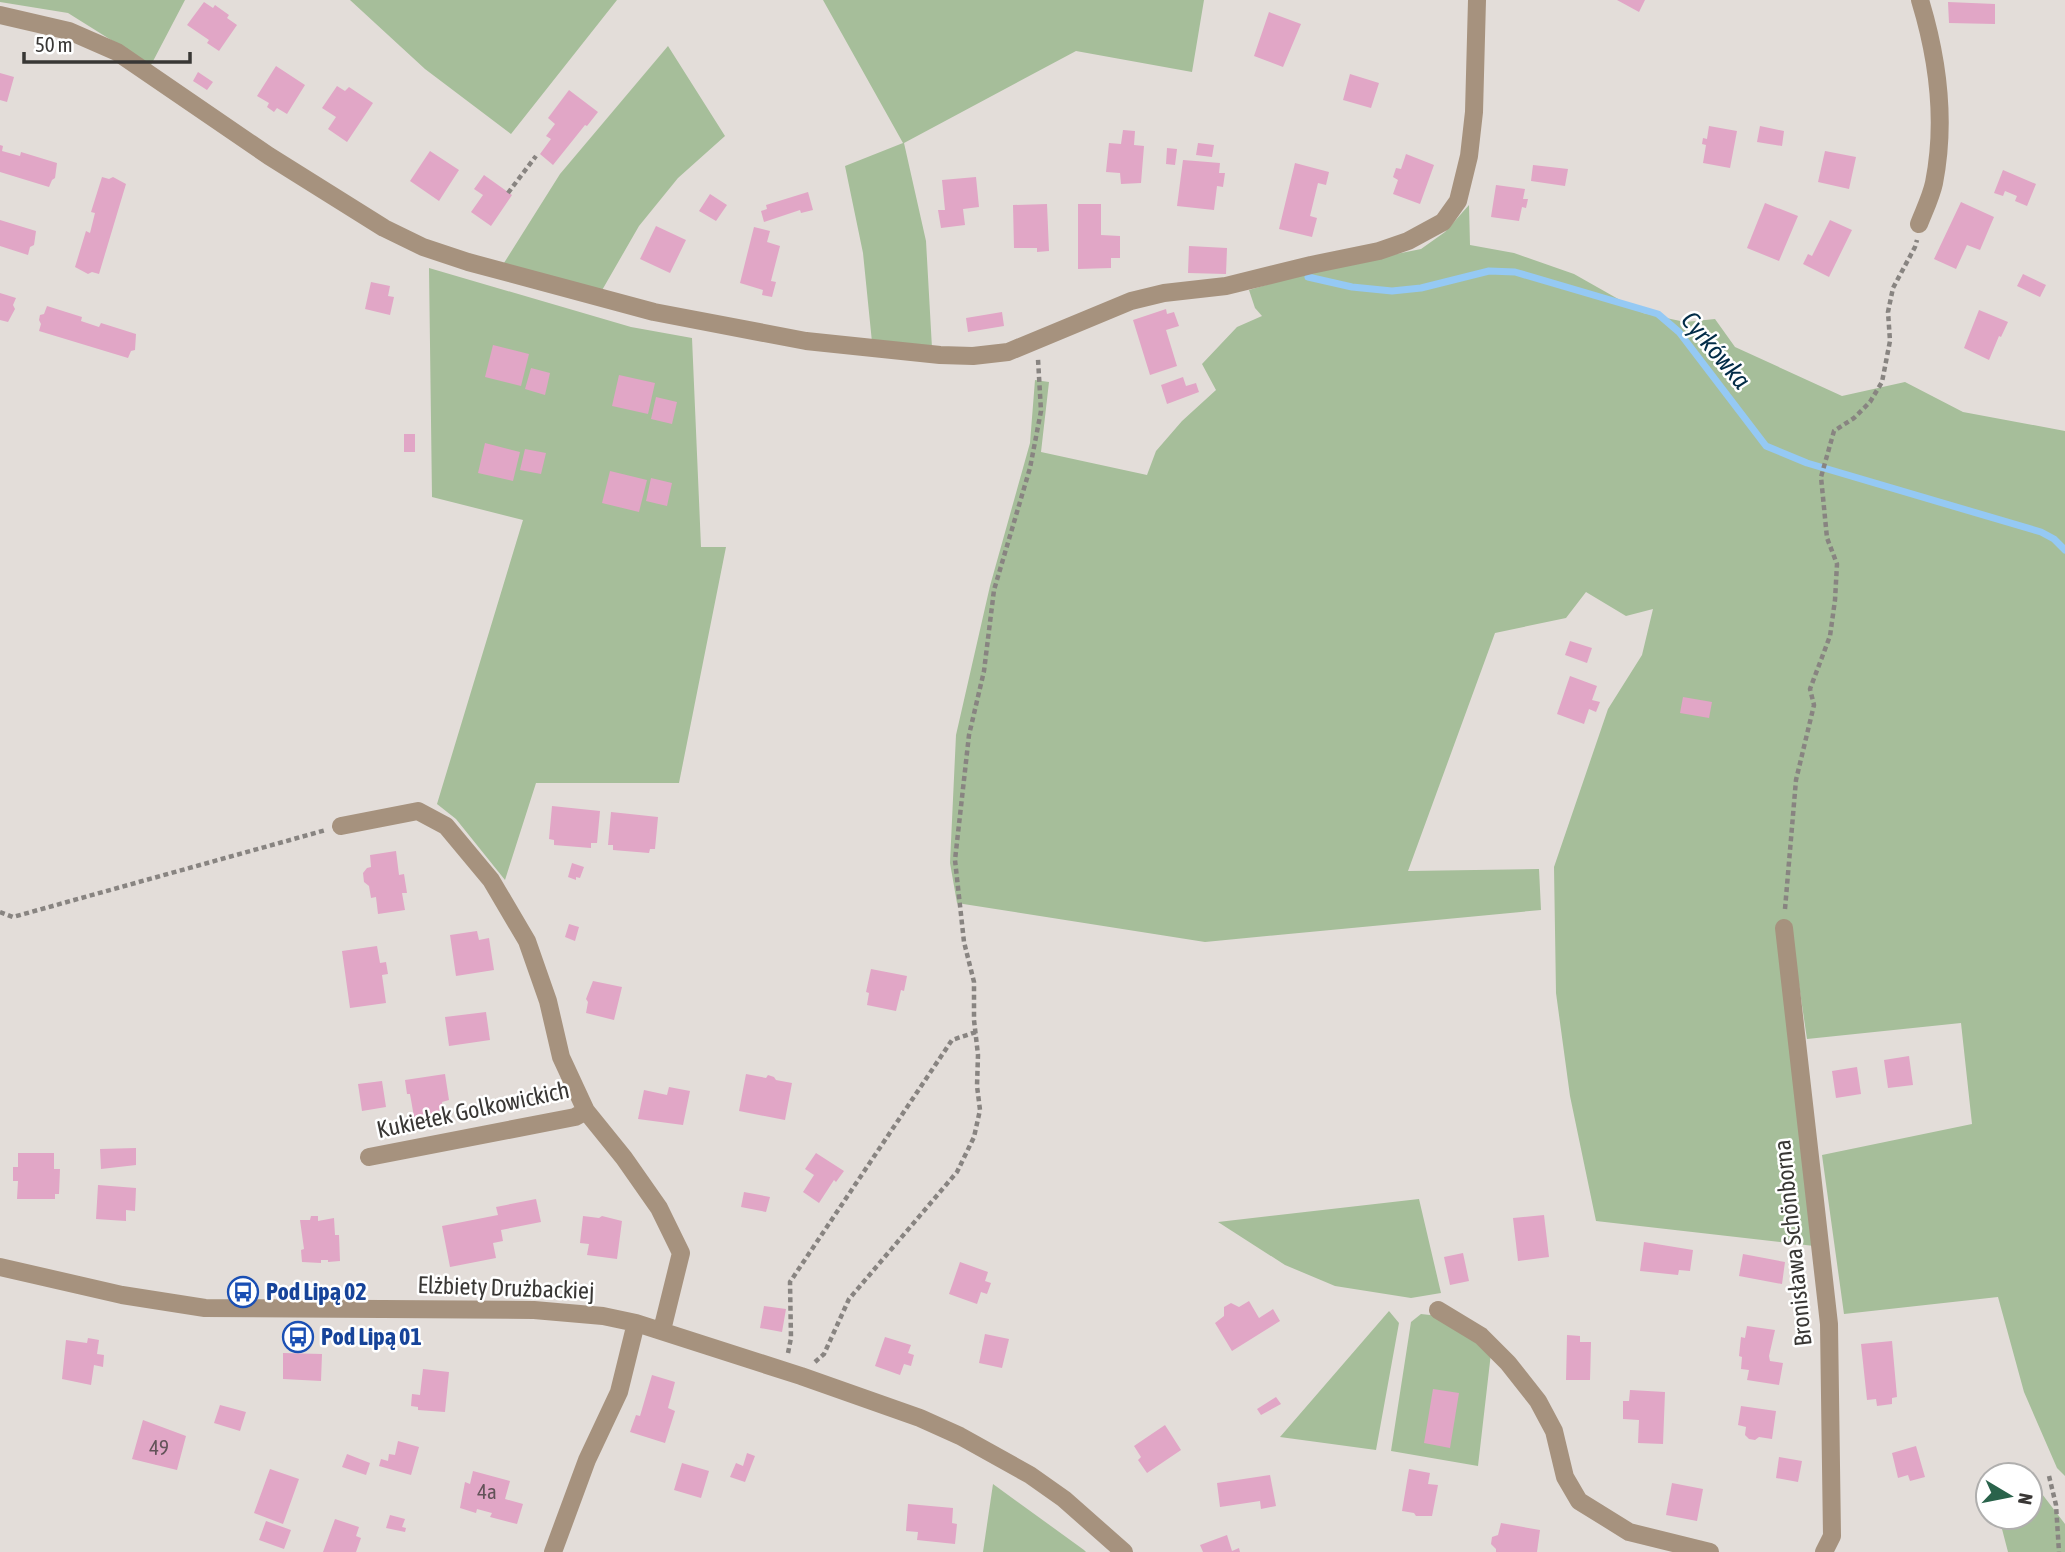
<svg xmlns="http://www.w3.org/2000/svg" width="2065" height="1552" font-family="'Asap Condensed',sans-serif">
<rect width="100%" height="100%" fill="#e3ddd9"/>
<path fill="#a6be9a" d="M0,0h185l-34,65 -83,-52 -68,-11z
M350,0h267l-106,134 -86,-65z
M823,0h381l-12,72 -116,-21 -172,92 22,98 6,107 -60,-6 -9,-89 -18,-87 58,-23z
M668,46l57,90 -47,42 -39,48 -38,66 -97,-29 56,-89z
M1469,205l1,40 44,8 60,21 69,39 42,9 30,-3 20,28 107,49 63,-14 58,30 102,19v1045l-8,-8 -33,-76 -26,-95 -154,17 -22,-159 150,-31 -11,-101 -154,16 -17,-115 24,322 -218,-25 -26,-125 -14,-103 -2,-126 54,-158 34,-54 11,-46 -27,7 -40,-24 -20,26 -71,15 -87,238 131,-2 2,41 -336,32 -248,-39 -7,-40 6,-128 34,-149 40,-143 5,-63 14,2 -8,70 106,23 9,-24 26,-30 34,-31 -14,-26 35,-37 25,-11 -7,-8 -6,-18 68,-20 104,-21 24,-17z
M429,268l202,59 61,11 9,209h25l-47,236h-143l-31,97 -49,-61 -19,-15 86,-284 -91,-23z
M1419,1199l22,94 -30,5 -76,-12 -50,-21 -67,-43z
M1389,1311l10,12 -23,127 -96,-13z
M1421,1314l18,2 52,37 -13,113 -87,-15 20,-129z
M993,1484l91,66 2,2h-103z
M2039,1490l26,34v28h-57l-6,-23 3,-12h25v-24z"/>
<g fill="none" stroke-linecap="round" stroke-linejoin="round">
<path stroke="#95c9f4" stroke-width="7" d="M1308,277l44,10 40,4 29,-3 68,-17 26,1 143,42 21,18 87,114 41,17 234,69 13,7 11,11"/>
</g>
<path fill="#e1a6c6" d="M1617,0h28l-6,12z
M204,2l9,6 2,-3 14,10 -2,3 10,7 -18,26 -12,-8 2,-3 -22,-15z
M1948,2l47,2v20l-46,-1z
M1269,12l32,12 -18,43 -29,-11z
M276,66l29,19 -18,29 -10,-6 -3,4 -7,-5 2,-4 -12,-7z
M198,72l15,10 -6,8 -14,-9z
M0,73l14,4 -7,25 -7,-2z
M1350,74l29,9 -8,25 -28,-8z
M337,86l8,5 4,-4 24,16 -26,39 -19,-13 8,-12 -14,-9z
M569,90l29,22 -11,14 -2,-1 -32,40 -13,-11 11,-15 -5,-3 9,-12 -7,-6z
M1709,126l28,5 -7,37 -27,-5 3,-18 -4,-1 1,-6 4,1z
M1760,126l24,5 -2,15 -25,-4z
M1123,130l12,1 -1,14 10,1 -3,37 -20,1 -1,-11 -14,-1 3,-29 12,1z
M1198,143l16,2 -2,12 -16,-2z
M0,145l3,1 -1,5 18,5 1,-4 36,11 -2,15 -3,2 -3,7 -49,-15z
M1167,148l10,1 -2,16 -9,-1z
M430,151l29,19 -20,31 -29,-20z
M1825,151l31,6 -7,32 -31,-7z
M1406,154l28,11 -14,39 -27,-10 5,-14 -5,-3 3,-9 5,1z
M1183,160l37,3 -1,10h6l-2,14 -6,-1 -3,24 -37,-4z
M1295,163l34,9 -3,13 -8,-2 -8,33 7,2 -5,19 -33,-8z
M1533,165l35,4 -3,17 -34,-5z
M2003,170l33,14 -9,22 -12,-5 2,-5 -12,-5 -2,5 -9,-3z
M484,175l28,20 -21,31 -20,-14 12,-17 -9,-6z
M102,177l7,2 4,-2 13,7 -27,90 -7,-2 -4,2 -13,-7 11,-36 4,2 5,-20 -4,-1z
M976,177l3,30 -16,2 2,16 -24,3 -3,-18h7l-3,-30z
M1496,185l29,4 -2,10h5l-2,9 -4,-1 -3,14 -28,-4z
M808,192l5,18 -12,3 -1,-3 -36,12 -3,-11 6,-2 -1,-4z
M710,194l17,11 -11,16 -17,-10z
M1961,202l33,15 -14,33 -13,-5 -11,24 -22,-10z
M1765,203l33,13 -19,45 -32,-13z
M1047,204l2,47 -12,1v-4h-23l-1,-43z
M1078,204h23v31l19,1v22h-9v10l-33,1z
M0,220l36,11 -2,14 -4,2 -2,8 -28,-9z
M1830,220l22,10 -23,47 -26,-13 5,-10 4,2z
M656,226l30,14 -16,33 -30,-14z
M754,227l16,4 -3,11 13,4 -9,35 5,1 -4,15 -10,-2 1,-5 -23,-7z
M1189,246l38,2 -1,26 -38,-1z
M2023,274l23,11 -6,12 -23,-11z
M371,282l19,4 -2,10 6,1 -4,18 -25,-6z
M0,293l16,5 -3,7 2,4 -7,13 -8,-2z
M47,306l35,11 -1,4 18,6 2,-4 35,11 -1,16 -4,1 -3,7 -89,-27 2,-7 -2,-4 1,-5 4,-1z
M1166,309l1,5 7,-2 5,14 -13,4 11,36 -27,9 -17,-55z
M1979,310l29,12 -7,15 -2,-1 -10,24 -25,-12z
M1002,312l2,14 -36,6 -2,-14z
M493,345l36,9 -8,32 -36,-9z
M531,368l19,5 -5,22 -20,-6z
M619,375l36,8 -7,31 -36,-8z
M1183,377l3,9 10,-3 3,9 -32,12 -6,-19z
M656,397l21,5 -5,22 -21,-5z
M404,434h11v18h-11z
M485,443l35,9 -7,29 -35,-8z
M525,449l21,4 -5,21 -21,-4z
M610,471l37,9 -8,32 -37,-9z
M651,478l21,5 -5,23 -21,-5z
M1570,641l22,7 -5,15 -22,-8z
M1570,676l27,10 -5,14 8,2 -4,10 -7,-3 -5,15 -27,-10z
M1683,697l29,5 -3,16 -29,-5z
M552,806l48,5 -3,32h-6v5l-37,-3v-5l-5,-1z
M611,812l47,5 -3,32h-5l-1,4 -36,-3v-5h-5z
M396,851l3,24 5,-1 3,19h-5l3,17 -27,4 -2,-17 -5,1 -2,-12 -5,-4 -1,-9 4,-5 4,-1 -1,-12z
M572,863l12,4 -4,11 -4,-1v3l-8,-3z
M569,924l10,3 -4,14 -10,-4z
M477,931l2,9 10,-2 5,32 -38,6 -6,-41z
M377,946l3,17 6,-1 2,12 -6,1 4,28 -36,5 -8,-57z
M871,969l36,7 -3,15 -3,-1 -5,21 -29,-6 2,-12 -3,-1z
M593,981l29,6 -8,33 -28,-7 2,-11 -2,-3z
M486,1012l4,28 -41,6 -4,-29z
M1909,1056l4,29 -25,3 -4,-28z
M1857,1067l4,27 -25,4 -4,-27z
M445,1074l4,26 -7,2 2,10 -30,5 -4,-23h-3l-2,-14z
M746,1074l20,4 2,-3 6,2 2,3 16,3 -7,37 -46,-9z
M382,1081l4,26 -24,4 -4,-27z
M669,1087l21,4 -7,34 -45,-6 6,-29 23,5z
M136,1148v17l-35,4 -1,-20z
M18,1153h36v16h6l-1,25h-4v5h-38l1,-18h-5v-14h5z
M816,1153l28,18 -8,11 -2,-2 -15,23 -16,-11 11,-17 -9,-6z
M98,1185l38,3 -1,23 -9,-1v11l-30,-2z
M744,1192l26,5 -4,15 -25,-5z
M536,1199l5,23 -40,8 2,11 -10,2 3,15 -46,9 -8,-41 56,-11 -2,-8z
M1544,1215l5,42 -31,4 -5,-43z
M311,1216h7v5l16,-3 1,17h4l1,26 -12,1v-2h-7v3l-19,-1 -1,-12 3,-1 -4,-29h10z
M583,1216l16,2 3,-2 20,5 -5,38 -30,-4 2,-11 -9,-1z
M1644,1242l49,8 -3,21 -11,-1 -1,5 -38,-4z
M1463,1253l6,28 -19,4 -6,-28z
M1743,1254l42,8 -3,22 -43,-8z
M960,1262l28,10 -3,9 6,2 -4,11 -6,-2 -4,12 -28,-10z
M1249,1301l10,17 14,-9 7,12 -48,30 -17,-28 9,-7v-9l7,-4 8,4z
M764,1306l22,3 -4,23 -22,-4z
M1747,1326l28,4 -6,26 1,5 13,2 -4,22 -32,-5 2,-10 -8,-1 1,-12 -3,-1 2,-19 4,1z
M985,1334l24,5 -7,29 -23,-5z
M1567,1335l13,1v6h11l-1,38h-24z
M885,1337l26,8 -3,8 6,2 -3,11 -7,-2 -4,11 -25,-9z
M88,1338l11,2 -2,14 7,1 -1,12 -9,-2 -3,20 -29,-6 4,-39 21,3z
M1892,1341l5,56 -5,1v6l-15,2 -1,-7 -9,1 -6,-56z
M283,1353l39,1 -1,27 -38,-2z
M423,1369l26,3 -4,40 -27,-2v-3l-7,-1 1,-12 8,1z
M652,1375l23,7 -7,26 7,3 -10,32 -35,-11 6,-17 4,1z
M1433,1389l26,4 -9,55 -26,-5z
M1630,1390l35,2 -2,52 -25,-1 1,-23 -16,-1v-18h6z
M1276,1397l5,7 -20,11 -4,-6z
M220,1405l26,7 -6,19 -26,-8z
M1741,1406l35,5 -4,28 -13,-2 -4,3 -6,-1 -4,-4 1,-8 -8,-2z
M143,1420l43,16 -9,34 -45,-11z
M1165,1425l16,25 -34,23 -9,-13 3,-3 -7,-11z
M398,1441l21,6 -8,28 -32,-9 2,-7 7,2 1,-7 6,1z
M1916,1446l9,31 -15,4 -2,-6 -10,3 -6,-25z
M747,1453l8,3 -10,26 -15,-5 6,-14 7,3z
M347,1454l23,9 -4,12 -24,-8z
M1779,1457l23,4 -4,21 -22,-4z
M682,1463l27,8 -8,27 -27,-8z
M270,1469l29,10 -16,45 -29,-11z
M1409,1469l21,4 -2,11 10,1 -6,31h-16l-2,-3 -12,-2z
M473,1471l37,10 -5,18 18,5 -6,20 -27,-7 2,-4 -15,-4 -1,4 -16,-5 5,-26 5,2z
M1270,1475l6,31 -15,3 -1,-8 -40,6 -3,-24z
M1672,1483l31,6 -6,32 -31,-6z
M908,1504l45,4 -1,15 5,1 -2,20 -38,-4 1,-8 -12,-1z
M390,1515l15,4 -3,8 4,1 -1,4 -19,-4z
M335,1519l24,8 -3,9 5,2 -5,14h-33z
M266,1521l25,9 -7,19 -25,-9z
M1501,1523l39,7 -3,22h-41v-3l-5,-5 1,-7 6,-2z
M1227,1535l5,16 7,-3 1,4h-37l-3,-7z"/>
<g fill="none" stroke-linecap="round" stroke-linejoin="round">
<path stroke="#888481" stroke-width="4.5" stroke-dasharray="5 3.5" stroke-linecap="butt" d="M508,193l28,-37
M1785,909l11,-129 18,-75 -4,-16 20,-53 5,-36 2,-36 -10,-26 -6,-61 13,-46 20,-13 16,-16 12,-20 8,-41 -2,-29 5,-24 22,-41 2,-7
M0,912l13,5 313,-87
M788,1353l3,-15 -1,-56 162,-242 24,-8
M815,1362l9,-8 25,-55 108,-127 17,-35 6,-27 -3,-24 1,-31 -4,-35v-38l-10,-40 -9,-82 14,-125 15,-64 10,-81 36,-122 11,-57 -3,-52
M2049,1476l7,29 3,47"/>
<path stroke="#a6927e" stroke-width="18" d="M0,15l69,16 48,21 152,104 115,72 39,19 45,15 186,50 152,29 134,14 33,1 35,-4 123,-51 33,-8 62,-7 85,-21 68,-14 29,-10 35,-19 15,-21 11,-45 5,-44 3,-112
M1919,224c5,-13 12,-27 15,-41 12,-61 4,-124 -14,-183
M341,826l77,-15 28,15 45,54 36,61 21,60 13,56 25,54 38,47 35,50 22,45 -19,77
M1784,928l45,396 3,212 -8,16
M369,1157l206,-40 11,-6
M0,1267l122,28 83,13 329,2 69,6 33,7 165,53 119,42 40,18 70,39 34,24 60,53
M1438,1310l43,26 27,27 30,38 16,30 11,46 14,24 50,31 81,20
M553,1552l34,-92 32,-68 17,-69"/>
</g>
<defs>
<g id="bus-ring" transform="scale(1.575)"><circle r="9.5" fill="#fff" stroke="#1a4fb4" stroke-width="1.5"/><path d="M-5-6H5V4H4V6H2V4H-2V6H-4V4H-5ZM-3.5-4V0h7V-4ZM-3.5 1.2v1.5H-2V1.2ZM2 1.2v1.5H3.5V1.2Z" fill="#1a4fb4"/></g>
</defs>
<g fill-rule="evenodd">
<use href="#bus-ring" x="243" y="1292"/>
<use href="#bus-ring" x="298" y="1337"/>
</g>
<g text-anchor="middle" stroke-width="5" stroke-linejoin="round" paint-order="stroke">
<g font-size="21" fill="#635359">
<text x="159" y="1455">49</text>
<text x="487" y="1499">4a</text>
</g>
<g font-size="24" fill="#393735" stroke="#fff">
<text transform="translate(473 1110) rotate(-12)" y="8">Kukiełek Golkowickich</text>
<text transform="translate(1793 1243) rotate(-96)" y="8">Bronisława Schönborna</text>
<text transform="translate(506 1288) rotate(2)" y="8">Elżbiety Drużbackiej</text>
</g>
<g font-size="24" font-weight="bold" fill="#164399" stroke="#fff" text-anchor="start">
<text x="266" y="1300">Pod Lipą 02</text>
<text x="321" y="1345">Pod Lipą 01</text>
</g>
<g font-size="26" font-style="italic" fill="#022c47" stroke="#fff">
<text transform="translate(1716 350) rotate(50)" y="9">Cyrkówka</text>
</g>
</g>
<g transform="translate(2009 1496) rotate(100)"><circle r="33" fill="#ffffff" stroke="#b0afae" stroke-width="2"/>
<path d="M0-5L12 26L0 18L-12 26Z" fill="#2a634b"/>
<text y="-10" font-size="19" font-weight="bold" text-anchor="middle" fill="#393735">N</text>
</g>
<path d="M24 52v10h166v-10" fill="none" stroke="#393735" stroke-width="3.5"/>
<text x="35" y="52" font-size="21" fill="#393735" stroke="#ffffff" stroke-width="5" paint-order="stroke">50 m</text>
</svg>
